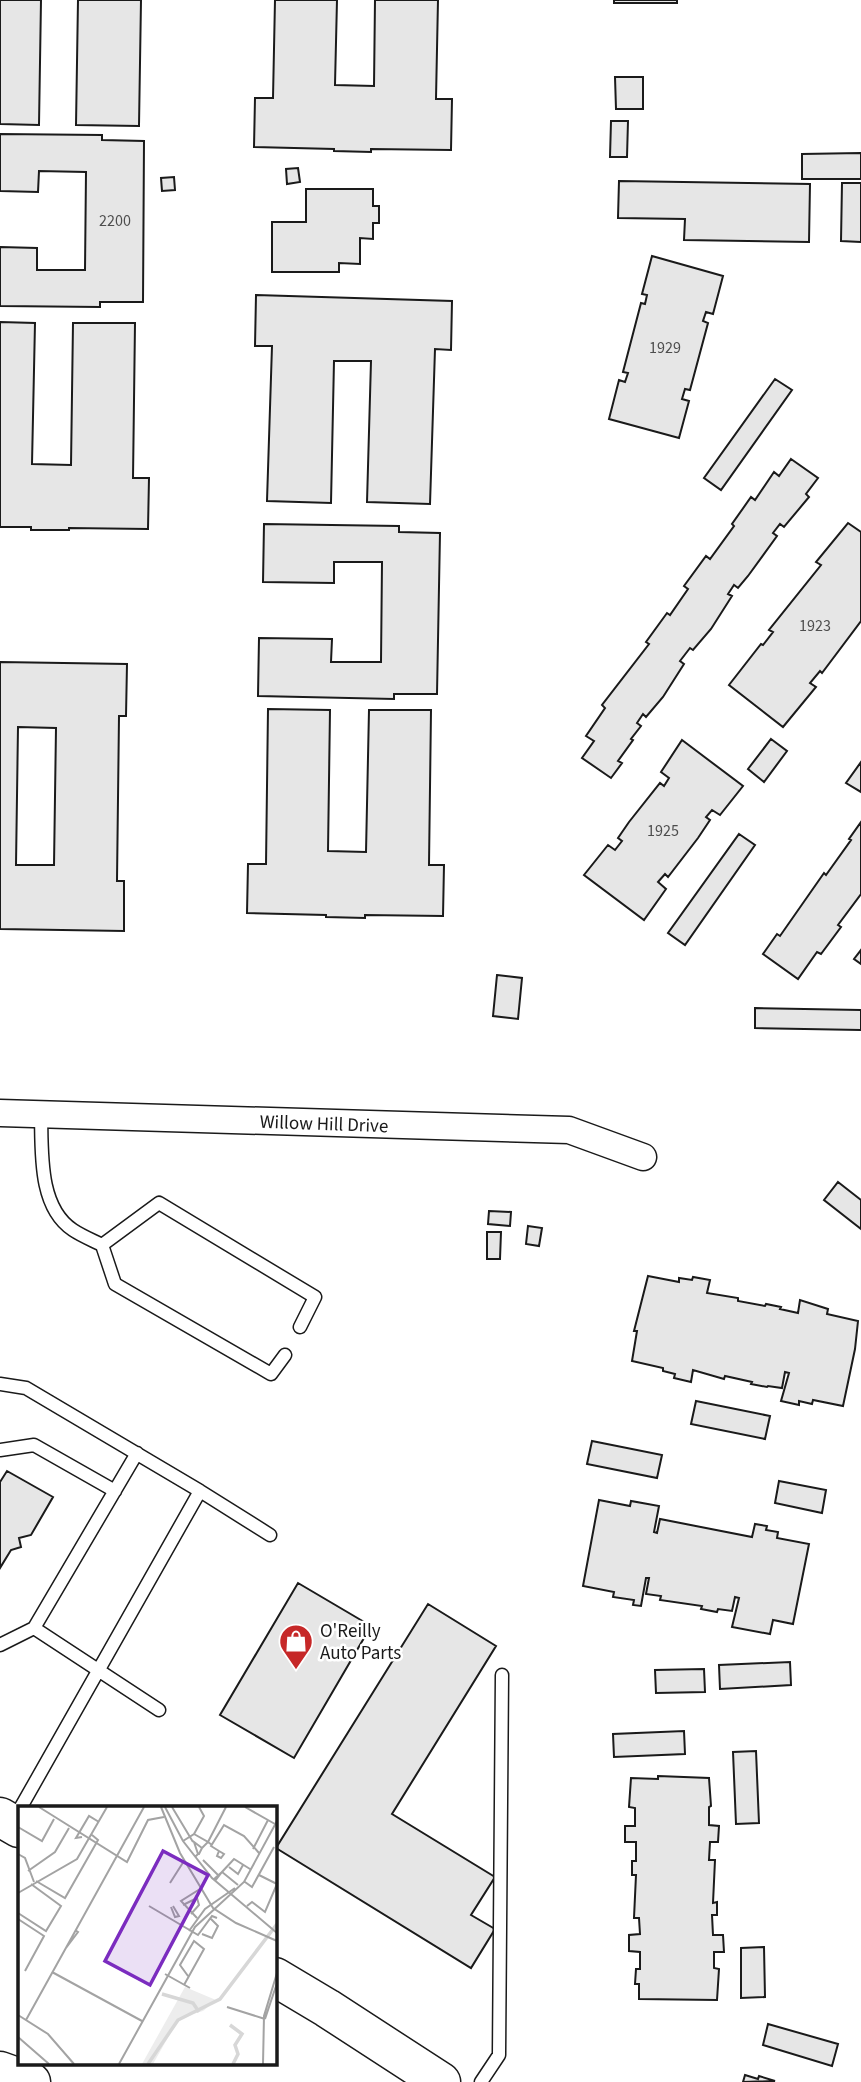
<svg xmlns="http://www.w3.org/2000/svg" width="861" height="2082" font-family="'Source Sans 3',sans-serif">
<rect width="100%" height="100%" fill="#fff"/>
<path fill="#e6e6e6" stroke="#1a1a1a" stroke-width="2" fill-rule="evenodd" d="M0,0h41l-2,125 -39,-1z
M78,0h63l-2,126 -63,-1z
M275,0h62l-2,85 39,1 1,-86h63l-2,99h16l-1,51 -80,-1v3l-37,-1v-2l-80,-2 1,-49h18z
M614,0h63v3h-63z
M615,77h28v32h-27z
M611,121h17l-1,36h-17z
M0,134l102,1v5l42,1 -1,161h-43v5l-100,-1v-59l37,1v22h48l1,-98 -47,-1 -1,21 -38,-1z
M861,153v26h-59v-25z
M298,168l2,14 -13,2 -1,-15z
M174,177l1,13 -13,1 -1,-13z
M619,181l191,3 -1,58 -125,-2 1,-21 -67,-1z
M842,183h19v59l-20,-1z
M306,189h67v17h6v17h-6v16l-13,-1v26l-21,-1v9h-67v-50h34z
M652,256l71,20 -10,38 -7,-2 -3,9 5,2 -18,67 -5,-1 -3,10 7,2 -10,37 -70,-19 10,-39 6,2 3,-9 -5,-1 18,-69 4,1 2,-9 -5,-1z
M256,295l196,6 -1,49 -16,-1 -5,155 -63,-2 4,-141h-37l-3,142 -64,-2 5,-155h-17z
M0,322l35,1 -3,141 39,1 2,-142h62l-2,155h16l-1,51 -79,-1v2h-38v-3h-31z
M775,379l17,11 -71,100 -17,-12z
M791,459l27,19 -12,16 3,3 -25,30 -4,-3 -7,9 4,3 -29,40 -10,12 -4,-3 -6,9 4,2 -21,33 -18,21 -3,-2 -10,13 4,3 -21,33 -17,20 -3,-3 -6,9 4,3 -10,13 2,1 -15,21 4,2 -11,15 -29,-20 12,-17 -8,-5 19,-28 -3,-3 47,-61 -3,-2 21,-29 3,2 18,-26 -4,-3 22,-30 4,3 24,-33 -2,-2 19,-27 4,3 19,-28 5,4z
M848,523l13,9v89l-39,52 -2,-2 -10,12 6,4 -33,40 -54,-42 32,-41 2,1 10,-13 -4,-2 52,-65 -5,-3z
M264,524l135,2v6l41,1 -3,161h-43v5l-136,-3 1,-58 73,1 -1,23h50l1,-100h-48v21l-71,-1z
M0,662l127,2 -1,52h-7l-2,165h7v50l-124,-2zM18,727l38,1 -2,137h-38z
M268,709l62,1 -2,141 38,1 3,-142h62l-2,155h15l-1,51 -78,-1v3l-39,-1v-2l-79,-2 1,-49h18z
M771,739l16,12 -23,31 -16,-13z
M682,740l61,46 -23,29 -8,-5 -6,7 4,3 -12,18 -30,39 -3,-3 -7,8 8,7 -22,31 -60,-45 24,-30 7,5 7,-9 -4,-3 11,-16 31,-39 4,3 5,-8 -8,-6z
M861,762v30l-15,-9z
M861,822v72l-23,31 3,2 -20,27 -4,-2 -19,27 -35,-25 14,-20 3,2 44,-63 2,2 25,-35 -2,-1z
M739,834l16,11 -70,100 -17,-12z
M861,950v14l-7,-5z
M497,975l25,3 -4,41 -25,-3z
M755,1008l106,2v20l-106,-2z
M838,1182l23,18v29l-37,-29z
M489,1211l22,1 -1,14 -22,-2z
M528,1226l14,2 -3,18 -13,-2z
M487,1232h14l-1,27h-13z
M648,1276l31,6v-4l13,2 1,-3 17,3 -3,13 31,5v3l27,5 1,-2 15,3 -1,2 18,4 2,-13 28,9 -1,5 31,7 -3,28 -12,57 -30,-6 -1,4 -13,-3v4l-18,-4 8,-28 -4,-1 -3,16 -14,-2 -1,1 -16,-3 1,-2 -27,-6 -1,3 -31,-9 -2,12 -17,-4 1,-4 -12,-3v-3l-31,-7 5,-30h-3z
M696,1401l74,15 -5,23 -74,-15z
M592,1441l70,14 -5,23 -70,-14z
M7,1471l46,26 -22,38 -12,3 2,9 -10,3 -11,18v-86z
M779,1481l47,9 -4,23 -47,-10z
M599,1500l31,6 1,-5 28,5 -5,26 3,1 3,-14 92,18 3,-13 12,2 -1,4 12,2 -1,6 32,6 -16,80 -20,-4 -3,14 -38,-7 7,-29 -4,-1 -3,14 -14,-2 -1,3 -16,-3 1,-3 -42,-6 1,-4 -15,-2 3,-16h-3l-5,28 -8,-1 1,-5 -21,-3 1,-5 -31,-6z
M298,1583l73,43 -77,132 -74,-43z
M428,1604l68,42 -104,168 103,63 -24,38 24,14 -24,39 -195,-120z
M790,1662l1,23 -71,4 -1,-24z
M704,1669l1,23 -49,1 -1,-23z
M684,1731l1,23 -71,3 -1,-23z
M756,1751l3,72 -23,1 -3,-72z
M658,1776l51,2 2,28 -2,1v18l10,1 -1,16h-8l-1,18h6l-2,43 4,-1v13h-5l1,20h10l1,17h-10v16l5,1 -2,31 -78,-1v-15h-4l1,-15h4v-17l-11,-1v-16l11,-1 -1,-16h-5l2,-43h-4v-14h4v-19h-11v-16h10v-18l-6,-1 2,-29 27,1z
M764,1947l1,50 -24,1v-50z
M768,2024l70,20 -6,22 -69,-21z
M745,2075l13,4 1,-3 16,5 -32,1z"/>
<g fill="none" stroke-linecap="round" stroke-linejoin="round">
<g stroke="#1a1a1a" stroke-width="15">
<path id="service" d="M41,1114c1,37 -3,93 32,116 9,6 19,10 29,15
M285,1355l-14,19 -156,-90 -13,-39 57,-42 156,94 -15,30
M0,1384l26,4 174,103 -179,316
M0,1450l34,-5 81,46
M200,1491l70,44
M34,1628l125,82
M0,1645l34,-17 103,-175
M481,2082l18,-27 3,-380"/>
</g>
<g stroke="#1a1a1a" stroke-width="29">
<path id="minor" d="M0,1113l569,17 74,27"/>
</g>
<g stroke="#1a1a1a" stroke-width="41">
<path id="primary" d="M0,1817l19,11
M275,1977l52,31 114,74
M0,2071l31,11"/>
</g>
<use href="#service" stroke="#fff" stroke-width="12"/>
<use href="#minor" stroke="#fff" stroke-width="26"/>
<use href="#primary" stroke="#fff" stroke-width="38"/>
</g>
<defs>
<g id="shop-pin" transform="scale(1.75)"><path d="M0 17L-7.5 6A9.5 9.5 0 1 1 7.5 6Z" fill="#c62828" stroke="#fff"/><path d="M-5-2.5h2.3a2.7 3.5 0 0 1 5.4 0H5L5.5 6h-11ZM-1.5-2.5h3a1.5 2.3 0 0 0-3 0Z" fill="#fff"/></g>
</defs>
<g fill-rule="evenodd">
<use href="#shop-pin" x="296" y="1641"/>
</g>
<g text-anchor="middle" stroke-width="5" stroke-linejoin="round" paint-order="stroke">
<g font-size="16" fill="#4d4d4d">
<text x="115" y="226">2200</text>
<text x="665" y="353">1929</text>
<text x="815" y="631">1923</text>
<text x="663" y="836">1925</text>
</g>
<g font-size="19" fill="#1a1a1a" stroke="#fff">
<text transform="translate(324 1123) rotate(2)" y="7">Willow Hill Drive</text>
</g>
<g font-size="19" fill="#1a1a1a" stroke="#fff" text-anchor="start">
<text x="320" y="1637">O'Reilly<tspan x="320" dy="22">Auto Parts</tspan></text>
</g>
</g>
<g transform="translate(18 1806)">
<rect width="259" height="259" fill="#fff"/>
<path d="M167,181l31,13 -13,11 -24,7 -26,46h-11z" fill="#ededed"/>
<path fill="none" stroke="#d7d7d7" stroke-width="3.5" d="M144,188l31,9 6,9M212,219l12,9 -7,11 3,9 -5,10M130,258l30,-44 42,-21 57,-75"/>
<path fill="none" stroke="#a3a3a3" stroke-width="2" d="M21,1l88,55 21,-42 16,-3M143,1l19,46 33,55 23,15 41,18M147,1l18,34 29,37 65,55M154,1l21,35M227,1l30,17M0,21l24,14 12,-22M176,28l14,8 -6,6M64,31l-6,1 13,-22 10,6M165,35l11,-7 10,-18 -5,-9M194,39l-4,-3 18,-35M235,43l15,-29M201,45l-2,5 4,2 3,-4 -5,-3 -8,-5 13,-21 20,11 15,17M0,48l7,4 9,24M177,50h1l2,-2h1l3,-6 -8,-6 4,12M185,54l15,15M211,61l9,7 5,-9M10,65l27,-19 14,-24M195,74l9,-8 -7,9M18,75l29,17 33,-58 -6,-5M227,76l7,5 22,-40M152,77l14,-22M220,79l-16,-13 12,-13 16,10M0,87l59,-34 30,-52M165,99l14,-7 2,7 -8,9M131,100l49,29 14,-19 5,2M229,100l5,-4 13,10 12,-28 -18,-9M153,101l4,10 4,-1 -6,-10M0,107l28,18 15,-25 -30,-22M179,112l-16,-17 19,-12M0,113l26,17 -19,35M171,125l16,-22 30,-21M184,128l10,4 6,-12 -7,-7M48,142l12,-16 -3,-2M34,166l90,49M147,168l25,14M166,179l20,-36 -10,-8 -14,24 8,11M209,201l38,12M0,209l30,19 26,30M247,213l12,-36M8,214l118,-213M0,231l31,27M101,258l76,-137 49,-45 33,-61M245,258l1,-48 13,-43"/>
<path fill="#7b2cbf" fill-opacity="0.15" stroke="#7b2cbf" stroke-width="3.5" d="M145,45l45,24 -58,110 -45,-24z"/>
<rect width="259" height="259" fill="none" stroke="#1a1a1a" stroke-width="3.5"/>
</g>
</svg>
